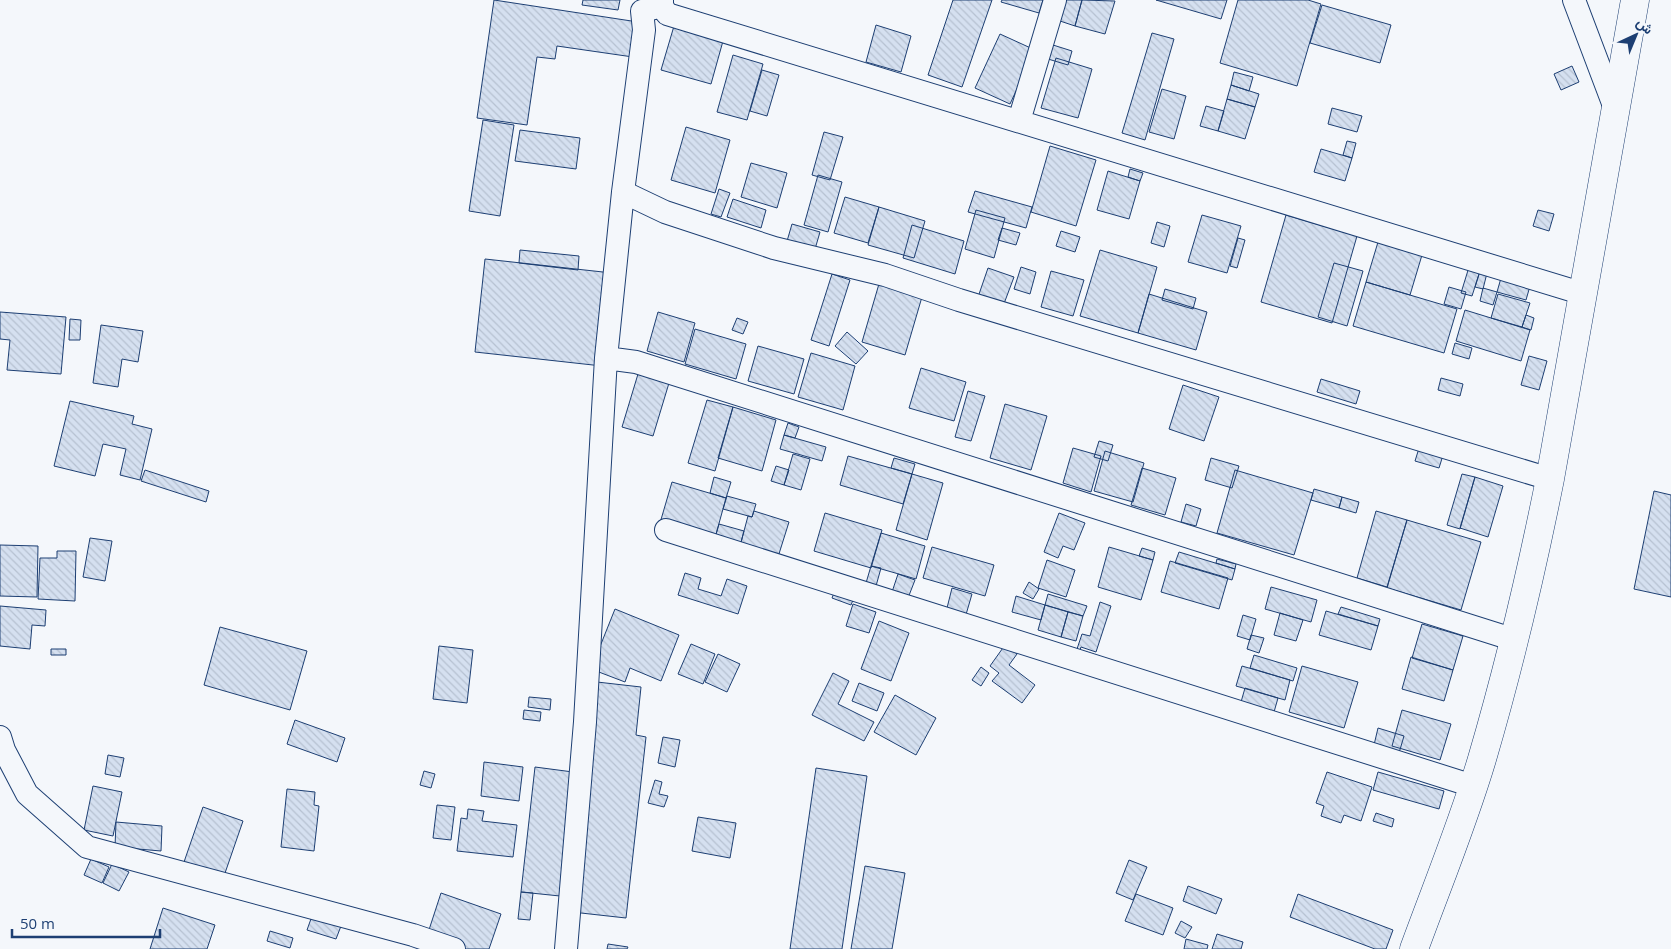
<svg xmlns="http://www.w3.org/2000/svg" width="1671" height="949" font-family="'Open Sans',Vazirmatn,sans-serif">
<defs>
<pattern id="building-back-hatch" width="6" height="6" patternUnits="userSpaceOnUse" patternTransform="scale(1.25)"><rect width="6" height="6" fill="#d5e0f0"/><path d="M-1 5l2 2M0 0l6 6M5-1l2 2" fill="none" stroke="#b6c1d1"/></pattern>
</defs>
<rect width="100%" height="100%" fill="#f4f7fb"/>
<path fill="url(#building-back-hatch)" stroke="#1d3f73" d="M494,0l144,22 -5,35 -76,-11 -2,13 -18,-2 -10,68 -50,-7z
M583,0h37l-2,10 -36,-5z
M953,0h39l-30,87 -34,-12z
M1002,0h41l-4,13 -38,-11z
M1063,0h19l-7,26 -18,-6z
M1082,0l33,1 -10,33 -30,-8z
M1156,0h71l-6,19z
M1238,0h70l13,4 -24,82 -77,-23z
M1322,5l69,20 -11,38 -70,-20z
M876,25l35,11 -10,36 -35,-10z
M674,26l49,15 -12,43 -50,-14z
M1152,33l22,6 -29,101 -23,-7z
M1000,34l35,16 -25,54 -35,-16z
M1053,45l19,6 -4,14 -20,-6z
M733,55l30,9 -16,56 -30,-8z
M1056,58l36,11 -14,49 -37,-10z
M1572,66l7,16 -18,8 -7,-16z
M762,70l17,5 -12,41 -17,-5z
M1234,72l19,5 -4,14 -18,-6z
M1231,85l28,9 -4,13 -28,-8z
M1162,89l24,7 -12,43 -25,-7z
M1227,99l28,8 -10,32 -27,-8z
M1206,106l18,5 -6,20 -18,-5z
M1332,108l30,8 -5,16 -29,-8z
M483,120l31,5 -14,91 -31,-5z
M686,127l44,13 -15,53 -44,-13z
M520,130l60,8 -4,31 -61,-8z
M824,132l19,5 -13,43 -18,-5z
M1347,141l9,2 -4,15 -9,-3z
M1050,146l46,14 -20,66 -45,-14z
M1321,149l31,9 -7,23 -31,-9z
M751,163l36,10 -10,35 -36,-11z
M1130,169l13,4 -3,8 -12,-4z
M1108,171l32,10 -11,38 -32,-9z
M818,175l24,7 -14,50 -24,-7z
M719,189l11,4 -9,24 -10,-3z
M975,191l57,16 -6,21 -58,-16z
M845,197l34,10 -11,36 -34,-10z
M733,199l33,11 -5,18 -34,-11z
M879,207l46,14 -11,37 -46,-13z
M976,210l29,8 -11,40 -29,-9z
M1538,210l16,4 -5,17 -16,-5z
M1202,215l39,11 -14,47 -39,-11z
M1286,215l71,21 -25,87 -71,-21z
M1157,222l13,4 -6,21 -13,-4z
M792,224l28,8 -7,24 -28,-8z
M912,225l52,16 -9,33 -52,-16z
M1002,228l18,5 -4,12 -18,-5z
M1061,231l19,6 -5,15 -19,-6z
M1238,238l7,2 -8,28 -7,-2z
M1378,242l44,13 -12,40 -44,-13z
M520,250l59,6 -1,14 -59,-7z
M1100,250l57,17 -19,66 -58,-17z
M485,259l127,14 -10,93 -127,-14z
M1334,263l29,8 -16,55 -29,-9z
M1021,267l15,5 -6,22 -16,-5z
M1469,267l11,4 -8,25 -11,-3z
M988,268l26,9 -12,32 -25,-9z
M1051,271l33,9 -11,36 -32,-9z
M1480,271l7,2 -4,16 -8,-2z
M832,274l18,6 -21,66 -18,-6z
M881,277l43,13 -19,65 -43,-13z
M1501,278l29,8 -4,14 -29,-8z
M1366,282l91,27 -13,44 -91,-27z
M1449,287l17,5 -5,17 -17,-5z
M1483,288l14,4 -4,13 -13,-4z
M1165,289l31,9 -3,11 -31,-9z
M1149,294l58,18 -11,38 -58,-17z
M1498,294l32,9 -8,24 -31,-9z
M1465,310l65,20 -9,31 -65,-20z
M0,312l66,5 -5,57 -54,-4 3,-30 -10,-1z
M658,312l37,11 -11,39 -37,-11z
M1526,315l8,3 -3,12 -9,-3z
M737,318l11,4 -5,12 -11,-4z
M70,319l11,1 -1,20h-11z
M101,325l42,6 -5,31 -16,-3 -4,28 -25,-4z
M695,329l51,15 -10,35 -51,-15z
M847,332l21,19 -12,13 -21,-18z
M1455,343l17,5 -3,11 -17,-5z
M758,346l46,13 -10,35 -46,-13z
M811,353l44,13 -12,44 -45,-13z
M1529,356l18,5 -8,29 -18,-5z
M921,368l45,14 -12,39 -45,-13z
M638,374l31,9 -16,53 -31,-9z
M1441,378l22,6 -3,12 -22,-6z
M1321,379l39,12 -4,13 -39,-12z
M1183,385l36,12 -15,44 -35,-12z
M968,391l17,5 -14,45 -16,-4z
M707,400l26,7 -18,64 -27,-8z
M70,401l64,15 -2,8 20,5 -12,51 -20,-5 6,-26 -23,-5 -8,32 -41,-10z
M1005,404l42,12 -16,54 -41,-12z
M733,407l43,13 -14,51 -44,-13z
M788,423l11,4 -4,11 -11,-3z
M784,435l42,12 -4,14 -42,-12z
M1099,441l14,4 -5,16 -14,-4z
M1420,445l24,7 -5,16 -24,-7z
M1073,448l28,8 -10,36 -28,-9z
M1105,451l39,12 -11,39 -39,-11z
M793,454l17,5 -9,31 -17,-5z
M848,456l64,18 -9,30 -63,-19z
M894,458l21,6 -3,10 -21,-6z
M1211,458l28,8 -7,22 -27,-8z
M776,466l13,4 -5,15 -13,-4z
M1142,468l34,10 -11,37 -34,-10z
M145,470l64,21 -3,11 -65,-21z
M1235,470l78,23 -19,62 -77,-22z
M912,474l31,9 -16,57 -31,-10z
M1462,474l13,3 -15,52 -13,-4z
M714,477l17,5 -5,16 -16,-5z
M1475,477l28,9 -15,51 -28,-9z
M672,482l54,16 -11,40 -55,-15z
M1314,489l28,8 -3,11 -28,-8z
M1654,491l17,4v102l-37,-8z
M727,496l29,8 -4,13 -29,-8z
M1342,497l17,5 -3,11 -17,-5z
M1186,504l15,5 -5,17 -15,-4z
M754,511l35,11 -11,35 -38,-11 8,-30 4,1z
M1376,511l31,9 -20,67 -30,-9z
M825,513l57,17 -11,38 -57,-17z
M1059,513l26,10 -11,27 -11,-4 -5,12 -14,-6z
M1407,520l74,22 -20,68 -74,-22z
M719,524l25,7 -4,15 -25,-8z
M881,533l44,13 -9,33 -45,-13z
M90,538l22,3 -7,40 -22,-4z
M0,545l38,1 -1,51 -37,-1z
M932,547l62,18 -9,31 -62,-18z
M1109,547l44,13 -12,40 -43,-13z
M1142,548l13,4 -2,8 -14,-4z
M57,551h19l-1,50 -37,-2 2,-41h17z
M1179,552l56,17 -3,11 -57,-17z
M1217,559l19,5 -1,5 -19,-6z
M1047,560l28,10 -9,27 -28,-9z
M1170,561l58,17 -9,31 -58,-17z
M871,566l10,2 -5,18 -10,-3z
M685,573l16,5 -3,11 23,7 6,-17 20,7 -9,28 -60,-19z
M898,574l17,6 -7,18 -16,-6z
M1029,582l10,7 -6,10 -10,-6z
M1271,587l46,13 -6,22 -46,-13z
M836,588l19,7 -4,10 -19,-7z
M952,588l20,6 -7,24 -19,-6z
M1048,594l39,12 -4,10 -38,-11z
M1016,596l29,9 -4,15 -29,-8z
M1100,602l11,4 -15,46 -15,-5 -3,9 -3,-1 7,-21 8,2z
M853,604l23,8 -7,21 -23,-7z
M1045,605l23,7 -7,25 -23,-7z
M0,606l46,4 -1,16 -13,-1 -2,24 -30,-3z
M1341,607l39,12 -2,7 -40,-12z
M615,609l64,26 -18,46 -31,-13 -5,14 -34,-13z
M1326,611l52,15 -7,24 -52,-15z
M1068,612l15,4 -7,25 -15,-4z
M1280,613l23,7 -7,21 -22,-6z
M1243,615l13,4 -6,21 -13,-4z
M879,621l30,12 -18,48 -30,-12z
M1422,624l41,12 -10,34 -41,-12z
M220,627l87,24 -17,59 -86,-25z
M1251,635l13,3 -5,15 -12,-4z
M691,644l24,10 -12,30 -25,-10z
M1005,645l12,9 -8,11 26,20 -13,18 -30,-22 7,-8 -9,-7z
M439,646l34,4 -6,53 -34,-4z
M51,649h15v6h-15z
M718,654l22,10 -13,28 -22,-10z
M1254,655l43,13 -4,13 -43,-13z
M1411,657l42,13 -9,31 -42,-12z
M1242,666l48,14 -5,20 -49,-14z
M1302,666l56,16 -14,46 -55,-16z
M981,667l8,6 -8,13 -9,-6z
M833,673l16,8 -11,23 36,18 -10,19 -52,-26z
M597,682l44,5 -5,48 10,2 -20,181 -54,-6z
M859,683l25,10 -7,18 -25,-10z
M1245,688l33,10 -4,14 -33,-10z
M895,695l41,23 -20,37 -42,-23z
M529,697l22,2 -1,11 -22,-3z
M524,710l17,2 -1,9 -17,-2z
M1402,710l49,14 -11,36 -48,-14z
M295,720l50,18 -8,24 -50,-18z
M1378,728l26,8 -5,17 -25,-8z
M663,737l17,3 -5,27 -17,-4z
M108,755l16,3 -4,19 -15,-3z
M484,762l39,5 -4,34 -38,-5z
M535,767l38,5 -13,124 -39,-4z
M816,768l51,8 -25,173h-52z
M424,771l11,3 -4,14 -11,-3z
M1327,772l45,15 -11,34 -17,-6 -3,8 -20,-7 3,-10 -8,-3z
M1378,772l66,19 -5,18 -66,-19z
M655,780l7,2 -3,12 9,2 -4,11 -16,-4z
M93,786l29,6 -9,44 -29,-6z
M287,789l28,3 -1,13 5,1 -5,45 -33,-4z
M437,805l18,2 -4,33 -18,-2z
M203,807l40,14 -19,55 -40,-14z
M468,809l16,2 -2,10 35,4 -4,32 -56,-6 4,-33 6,1z
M1376,813l18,6 -2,8 -19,-6z
M698,817l38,6 -6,35 -38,-7z
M116,822l46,4 -1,25 -46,-4z
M91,859l18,8 -7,16 -18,-8z
M1129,860l18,7 -14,33 -17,-7z
M112,864l17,8 -10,19 -16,-8z
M865,866l40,7 -13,76h-41z
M1188,886l34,13 -6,15 -33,-13z
M521,892l12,1 -3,27 -12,-1z
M441,893l60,21 -12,35h-34l-29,-10z
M1136,894l37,14 -10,27 -38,-14z
M1298,894l95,36 -7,19h-11l-85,-32z
M163,908l52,17 -8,24h-57z
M312,916l29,10 -5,13 -29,-9z
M1181,921l11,6 -7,11 -10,-5z
M270,931l23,7 -3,10 -23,-7z
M1217,934l26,8 -2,7h-29z
M1186,939l22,6 -1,4h-23z
M608,944l20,3 -1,2h-20z"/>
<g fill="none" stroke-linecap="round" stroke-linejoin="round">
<g stroke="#1d3f73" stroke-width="24">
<path id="minor" d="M662,0v6l5,8 917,280
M1574,0l42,111
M1019,121l36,-121
M623,192l42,20 109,36 111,27 74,25 591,179
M606,358l30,4 879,278
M666,530l807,256
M0,737l4,13 23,44 60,53 326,88 41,14
M566,949l19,-227 21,-364 17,-166 21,-162 -2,-19 20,-5"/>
</g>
<g stroke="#1d3f73" stroke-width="29">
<path id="major" d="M1414,949c23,-63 49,-126 68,-190 27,-92 49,-185 68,-280l85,-479"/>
</g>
<use href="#minor" stroke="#f4f7fb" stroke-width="22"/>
<use href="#major" stroke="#f4f7fb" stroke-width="28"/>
</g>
<g transform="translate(1636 35) rotate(44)" stroke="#f4f7fb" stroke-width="4" paint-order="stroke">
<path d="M0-4L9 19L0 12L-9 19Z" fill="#1d3f73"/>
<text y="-8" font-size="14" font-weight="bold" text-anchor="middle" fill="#1d3f73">ش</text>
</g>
<path d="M12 929v8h148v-8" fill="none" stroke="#1d3f73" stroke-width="2.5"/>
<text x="20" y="929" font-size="15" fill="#1d3f73" stroke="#f4f7fb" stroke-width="4" paint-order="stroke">50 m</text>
</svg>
